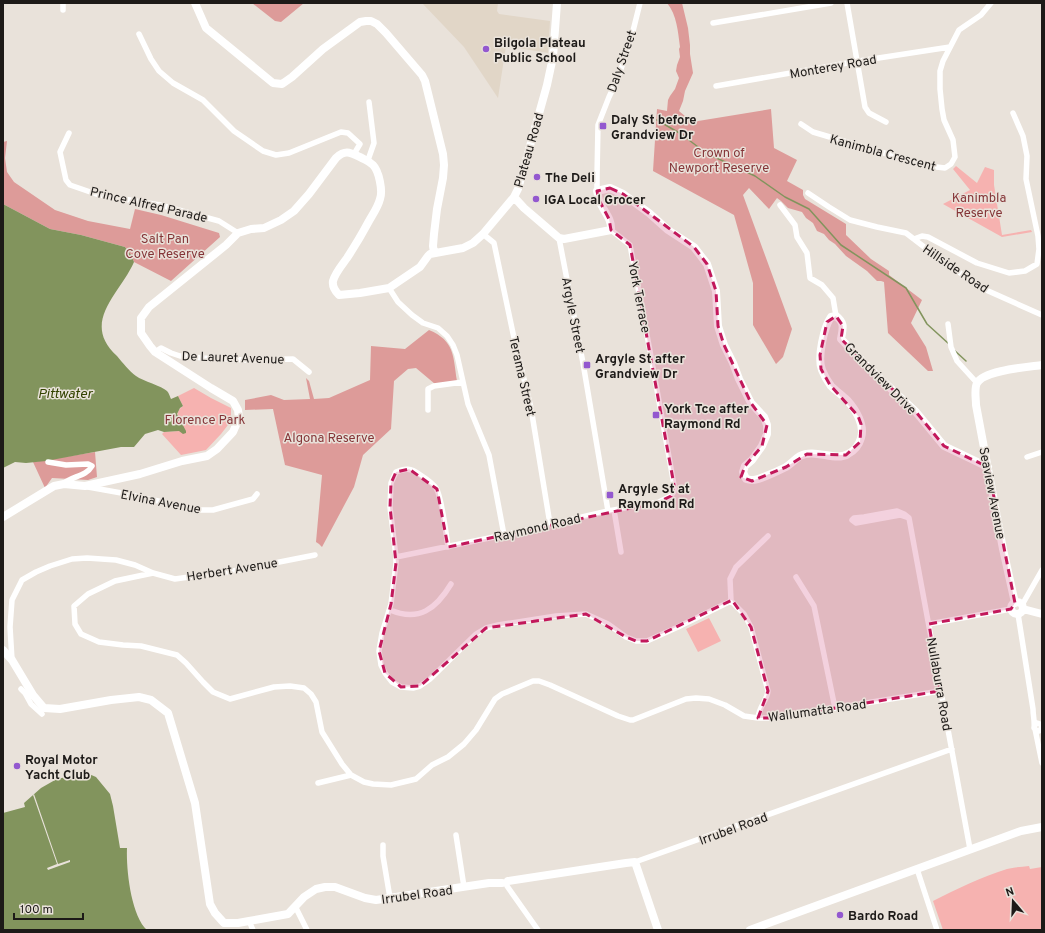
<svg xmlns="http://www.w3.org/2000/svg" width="1045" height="933" font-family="Overpass,sans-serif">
<rect width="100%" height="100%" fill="#e9e2da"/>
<path fill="#e1d6c7" d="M422,3h76l-1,8 2,3 51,7 -2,32 -42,-7 -8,52 -34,-51z"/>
<path fill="#f6b2b0" d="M956,166l21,17 8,-16 9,3v15l8,50 29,-5 1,2 -30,5 -59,-33 27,-14 -17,-21z
M194,388l17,10 20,10v13l-10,13 -15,16 -25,5 -19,-21 2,-2 15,-1c-1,-10 -5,-19 4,-25l-5,-10z
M709,618l12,23 -23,11 -12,-23z
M1029,866l1,3 12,-2v63h-99l-10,-29c24,-12 48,-24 74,-32 7,-2 15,-2 22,-3z"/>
<path fill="#dd9b99" d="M252,3h52l-23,19 -6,-1z
M667,3h15l6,25 2,17v9l3,19 -8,18 -2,10 -4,10 13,11 79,-13 3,39 23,12 -10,21 16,9v5l2,4 41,25v11l25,24 18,12v4l33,25 -11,23 15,24 7,24h-5l-40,-38 -4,-51 -3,-1h-4l-10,-10 -21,-15 -11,-12 -6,-4 -5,-6 -7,-3 -4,-8 -7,-5 -4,-6 -14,-4 -7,-7 -4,-3 -8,11 -20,-21 -6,7 49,134 -9,28 -7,7 -23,-39v-42l-19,-68 -81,-44 4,-62 10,2 1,-11 2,-4 5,-7 4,-11 -3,-7 1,-6 3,-8 -1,-8 1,-2c-2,-15 -3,-32 -13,-44z
M7,141l-2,17 2,14 7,10 41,28 33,11 42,8 5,-20 26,6 58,18 1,4 -49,44 -37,-19 -3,-7 -6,-8 -44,-12 -31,-6 -47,-25v-62z
M429,330c26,11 24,26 28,51l-22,3 -19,-16 -8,1 -14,12 -3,48 -28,26 -9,32 -32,60 -3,-3 -3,-2 6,-67 -37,-10 -12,-56 -28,1v-10l26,-5 13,5 26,-1 -4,-21 3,3 5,18 15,-1 41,-18 1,-34 34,3z
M95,452l2,25 -9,3 -36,-2 -7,10 -12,-26z"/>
<path fill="#82945d" d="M3,204l47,25 31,6 44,12 6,8 3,7c-14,32 -54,60 -17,94 6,7 12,15 19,20 7,5 26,10 31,15 2,2 3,6 4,8l7,-3 5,10 -3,2 -3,6 9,17v2l-3,1 -4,-3 -15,1 -6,-2 -13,4 -11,13h-13l-75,14 -20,2 -11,-1 -12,6z
M79,773l10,1 7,3 14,17 3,12 7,42h7c-1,21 4,68 20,82h-144v-117l22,-6 -1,-4 17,-15 14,-8z"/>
<path fill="#e9e2da" d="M34,794l24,70 12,-4v2l-22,8 -1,-2 10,-4 -24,-69z"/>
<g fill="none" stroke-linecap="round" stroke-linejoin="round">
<path stroke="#82945d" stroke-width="1.5" d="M657,120l24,14 25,19 49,23 30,21 24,12 32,36 65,43 21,36 22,20
M954,350l12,11"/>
<path stroke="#fff" stroke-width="5.5" d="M63,3v7
M847,3l18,104 4,6 17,9
M713,23l118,-20
M139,34l12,25 8,12 14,12 30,17 31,31 29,20 13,4 13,-2 52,-21 7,1 12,11 -6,10
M716,86l143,-25 91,-14
M801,124l12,8 115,34 17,2 6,-4 4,-7 -2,-17 -9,-20 -2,-11 -2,-20v-18l3,-10 16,-31 22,-15 10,-12
M69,133l-9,19 6,28 4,5 29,10 61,10 59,16 19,12
M368,160l6,-17 -5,-41
M597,191v-15l1,-51 11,-28 9,-19 13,-39 9,-36
M808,193l21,14 21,13 27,7 29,6 39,30 41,27 56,25
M780,205l15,20 2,12 10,16 3,25 12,7 11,13 3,18
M483,234l11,9 20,95 17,70 19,116
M559,238l24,125 25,148
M914,239l8,-3 6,1 49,26 32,10 16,-2 12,-7 2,-15 -1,-13 -12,-57 1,-23 -4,-20 -10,-23
M389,288l9,14 14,13 11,8 15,5 9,8 6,9 4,10 11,49 21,51 15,80
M948,324l3,23 6,14 20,22
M155,352l6,-4 10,5 9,3 24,2 42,2 47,-1 16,13
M428,410v-21l6,-3 29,-4
M1027,457l15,-5
M48,462l18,3 22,-1 4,2c-6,11 -22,10 -30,19
M88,487l39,7 71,16h15l40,-11 4,-5
M614,510l7,42
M909,518l-9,-3 -44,8 -4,-3 2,-2 10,-1 33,-6 7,3 5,4c21,111 41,221 61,331
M448,547c-2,-13 -6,-50 -12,-59 -4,-6 -11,-10 -17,-14 -8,-6 -14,-6 -23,-2l-5,11 -1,24 6,50v6l-5,41 -9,29 -3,18 2,14 4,8 7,9 9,5 12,1 7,-2 10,-7 46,-45 10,-6 12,-3 58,-9 30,-2 22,10 18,13 10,4h11l31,-14 53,-26 13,13 7,13 17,64c-1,10 -9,15 -10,27
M396,557l108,-22 104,-24 51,-9 12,-6 3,-5v-6l-24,-134 -20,-106 -19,-15
M153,573l-38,8 -27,13 -14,12 1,18 6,10 18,8 24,3 18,1 36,9 9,8 17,19 10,10 17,7 44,-12 16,-1 14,2 7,6 5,8 6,30 20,32 9,11 13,7 9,2 18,1 25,-6 16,-14 16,-8 16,-13 12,-14 19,-31 7,-5 31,-13h6l11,4 68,31 12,4h3l53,-21 10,-1 13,1 16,6 19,11 14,2h15l167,-27
M796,577l18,29 21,102
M731,601l-1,-22 6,-12 32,-31
M1022,605l20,-35
M390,610c29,12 46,-1 61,-26
M1018,614l15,95c0,7 2,13 1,19l3,3h2l2,-2 1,-3 -2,-2 -3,-1 -2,2
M929,624l82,-15
M12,660l-2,-33 2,-27 10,-20 14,-8 14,-6 22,-7 15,-1 29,2 19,5 18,8 22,6 64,-9 76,-15
M21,689l4,4 6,11 11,10
M1035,729l7,34
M318,783l33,-8
M456,835l8,52
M383,845v11l7,42
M635,862l317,-113
M917,869l20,61
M507,886l31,44
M295,906l12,24
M249,921l4,9"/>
<path stroke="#fff" stroke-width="8" d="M195,3l11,25 67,55 9,1 10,-7 31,-28 37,-27 6,-1h5l6,3 9,9 36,42 3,6 18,73 1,11 -1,13 -6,31 -3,25 -1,12 1,7
M514,197l10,11 35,30 5,1 47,-9c1,-12 -8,-19 -12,-30 -1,-3 -1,-6 -2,-9l13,-3 13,6 26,19 19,17 26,17 13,17 9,27 2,35 6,19 9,18 6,16 12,24 13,14 3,8v9l-5,12 -10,14 -7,6 -2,6 3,7c1,0 4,1 6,1 5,1 28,-10 34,-13 5,-3 9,-8 14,-11 15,-8 35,6 48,-2 6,-3 11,-9 13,-16 4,-13 -5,-28 -14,-38 -5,-5 -11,-9 -16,-14 -3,-4 -7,-11 -9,-16 -5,-12 2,-43 9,-53l5,-1c9,7 7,12 5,23l31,32 44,41 28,34 44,21
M3,517l51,-31 10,-2 21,2 55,-12 42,-13 25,-5 10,-7 16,-17 6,-14 -1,-8 -5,-9 -22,-13 -56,-36 -5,-6 -9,-13v-15l8,-11 77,-62 12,-12 13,-4 13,-1 17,-8 13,-9 15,-17 27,-36c9,-8 13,-6 24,-1 5,3 9,4 13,8 6,6 10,26 7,34 -2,8 -7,15 -11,22 -7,13 -14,25 -22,37 -5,7 -12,15 -14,23 -1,6 2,10 6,14l21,-2 29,-5 31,-21 8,-11 2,-2 33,-6 10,-5 10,-9 31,-37 4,-8 29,-104 6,-28 4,-54
M1011 608a6 6 0 1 1 12 0a6 6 0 1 1-12 0Z
M1015,603l-12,-54 -27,-144c0,-7 -2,-16 1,-22 7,-13 51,-16 65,-18
M1023,609l19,5
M3,650l9,10 21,35 11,13 16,1 51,-9 28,-3 12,3 17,13 27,90 15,101 5,9 9,10h14l11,-2 39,-7 16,-17 12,-8 9,-2h10l30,11 11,2 113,-17h13
M508,881l118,-18 9,-1 23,68
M750,930l249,-91 22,-8 21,-4"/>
</g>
<path fill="#c2185b" fill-opacity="0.2" stroke="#c2185b" stroke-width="3" stroke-dasharray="8 5" stroke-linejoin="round" d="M610,188l13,6 71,53 13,17 9,27 2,35 6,19 27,58 16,22 -5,21 -17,20 -4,11 11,4 34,-14 21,-13 39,1 14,-13 1,-18 -3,-8 -28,-31 -9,-16 -1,-14 7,-33 9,-6 7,10 -2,13 75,73 28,34 44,21 27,136 -4,6 -82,15 11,67 -167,27h-15l10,-27 -17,-64 -19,-27 -85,41h-11l-10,-4 -40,-23 -100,14 -66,58 -19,1 -16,-14 -6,-22 12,-47 5,-41 -6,-56 1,-24 5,-11 13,-3 28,20 11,58 211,-45 12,-6 3,-11 -44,-240 -19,-15 -2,-11 -10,-19 -2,-9z"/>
<g fill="#9358cf" stroke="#e9e2da" stroke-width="1.5">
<circle cx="486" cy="49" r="4"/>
<rect x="599" y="122" width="8" height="8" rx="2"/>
<circle cx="537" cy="177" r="4"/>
<circle cx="536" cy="199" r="4"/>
<rect x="583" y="361" width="8" height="8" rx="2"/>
<rect x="652" y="411" width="8" height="8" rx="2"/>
<rect x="606" y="491" width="8" height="8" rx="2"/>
<circle cx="17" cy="766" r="4"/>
<circle cx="840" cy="915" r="4"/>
</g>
<g text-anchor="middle" stroke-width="3" stroke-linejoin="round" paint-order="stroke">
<g font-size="13" font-weight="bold" fill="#1d1a18" stroke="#e9e2da" text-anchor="start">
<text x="494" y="47">Bilgola Plateau<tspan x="494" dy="15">Public School</tspan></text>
<text x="611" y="124">Daly St before<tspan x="611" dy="15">Grandview Dr</tspan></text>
<text x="545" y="182">The Deli</text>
<text x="544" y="204">IGA Local Grocer</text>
<text x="595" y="363">Argyle St after<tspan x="595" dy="15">Grandview Dr</tspan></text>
<text x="664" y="413">York Tce after<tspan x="664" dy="15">Raymond Rd</tspan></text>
<text x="618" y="493">Argyle St at<tspan x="618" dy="15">Raymond Rd</tspan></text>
<text x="25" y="764">Royal Motor<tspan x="25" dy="15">Yacht Club</tspan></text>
<text x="848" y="920">Bardo Road</text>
</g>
<g font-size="13" fill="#1d1a18" stroke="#e9e2da">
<text transform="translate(621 61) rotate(-71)" y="5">Daly Street</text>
<text transform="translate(833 66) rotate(-10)" y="5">Monterey Road</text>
<text transform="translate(528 150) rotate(-74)" y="5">Plateau Road</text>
<text transform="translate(883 152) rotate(15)" y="5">Kanimbla Crescent</text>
<text transform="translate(149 204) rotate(13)" y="5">Prince Alfred Parade</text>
<text transform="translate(956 268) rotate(34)" y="5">Hillside Road</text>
<text transform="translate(640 297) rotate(79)" y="5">York Terrace</text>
<text transform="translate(574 315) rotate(79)" y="5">Argyle Street</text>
<text transform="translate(233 357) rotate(2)" y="5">De Lauret Avenue</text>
<text transform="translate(523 376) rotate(77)" y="5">Terama Street</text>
<text transform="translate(881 378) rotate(45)" y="5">Grandview Drive</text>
<text transform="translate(993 493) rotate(79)" y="5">Seaview Avenue</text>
<text transform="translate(161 501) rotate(11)" y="5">Elvina Avenue</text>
<text transform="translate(537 527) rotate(-13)" y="5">Raymond Road</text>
<text transform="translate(232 569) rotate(-9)" y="5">Herbert Avenue</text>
<text transform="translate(940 684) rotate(80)" y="5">Nullaburra Road</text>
<text transform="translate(817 710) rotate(-8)" y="5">Wallumatta Road</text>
<text transform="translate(733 828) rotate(-20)" y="5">Irrubel Road</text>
<text transform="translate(417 894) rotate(-8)" y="5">Irrubel Road</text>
</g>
<g font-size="13" fill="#853538" stroke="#e9e2da">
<text x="719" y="157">Crown of<tspan x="719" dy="15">Newport Reserve</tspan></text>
<text x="979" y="202">Kanimbla<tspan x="979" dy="15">Reserve</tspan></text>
<text x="165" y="243">Salt Pan<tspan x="165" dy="15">Cove Reserve</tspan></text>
<text x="205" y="424">Florence Park</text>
<text x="329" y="442">Algona Reserve</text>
</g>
<g font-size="14" font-style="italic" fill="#334300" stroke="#e9e2da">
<text x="65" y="398">Pittwater</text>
</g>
</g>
<rect width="1045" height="933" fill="none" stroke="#1d1a18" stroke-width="8"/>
<g transform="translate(1013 901) rotate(341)" stroke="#e9e2da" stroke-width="3" paint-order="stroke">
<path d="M0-3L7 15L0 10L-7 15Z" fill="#1d1a18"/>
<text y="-6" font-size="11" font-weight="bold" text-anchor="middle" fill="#1d1a18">N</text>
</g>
<path d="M14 913v6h69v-6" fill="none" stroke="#1d1a18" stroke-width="2"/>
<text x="20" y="913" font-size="12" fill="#1d1a18" stroke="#e9e2da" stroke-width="3" paint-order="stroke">100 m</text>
</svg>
